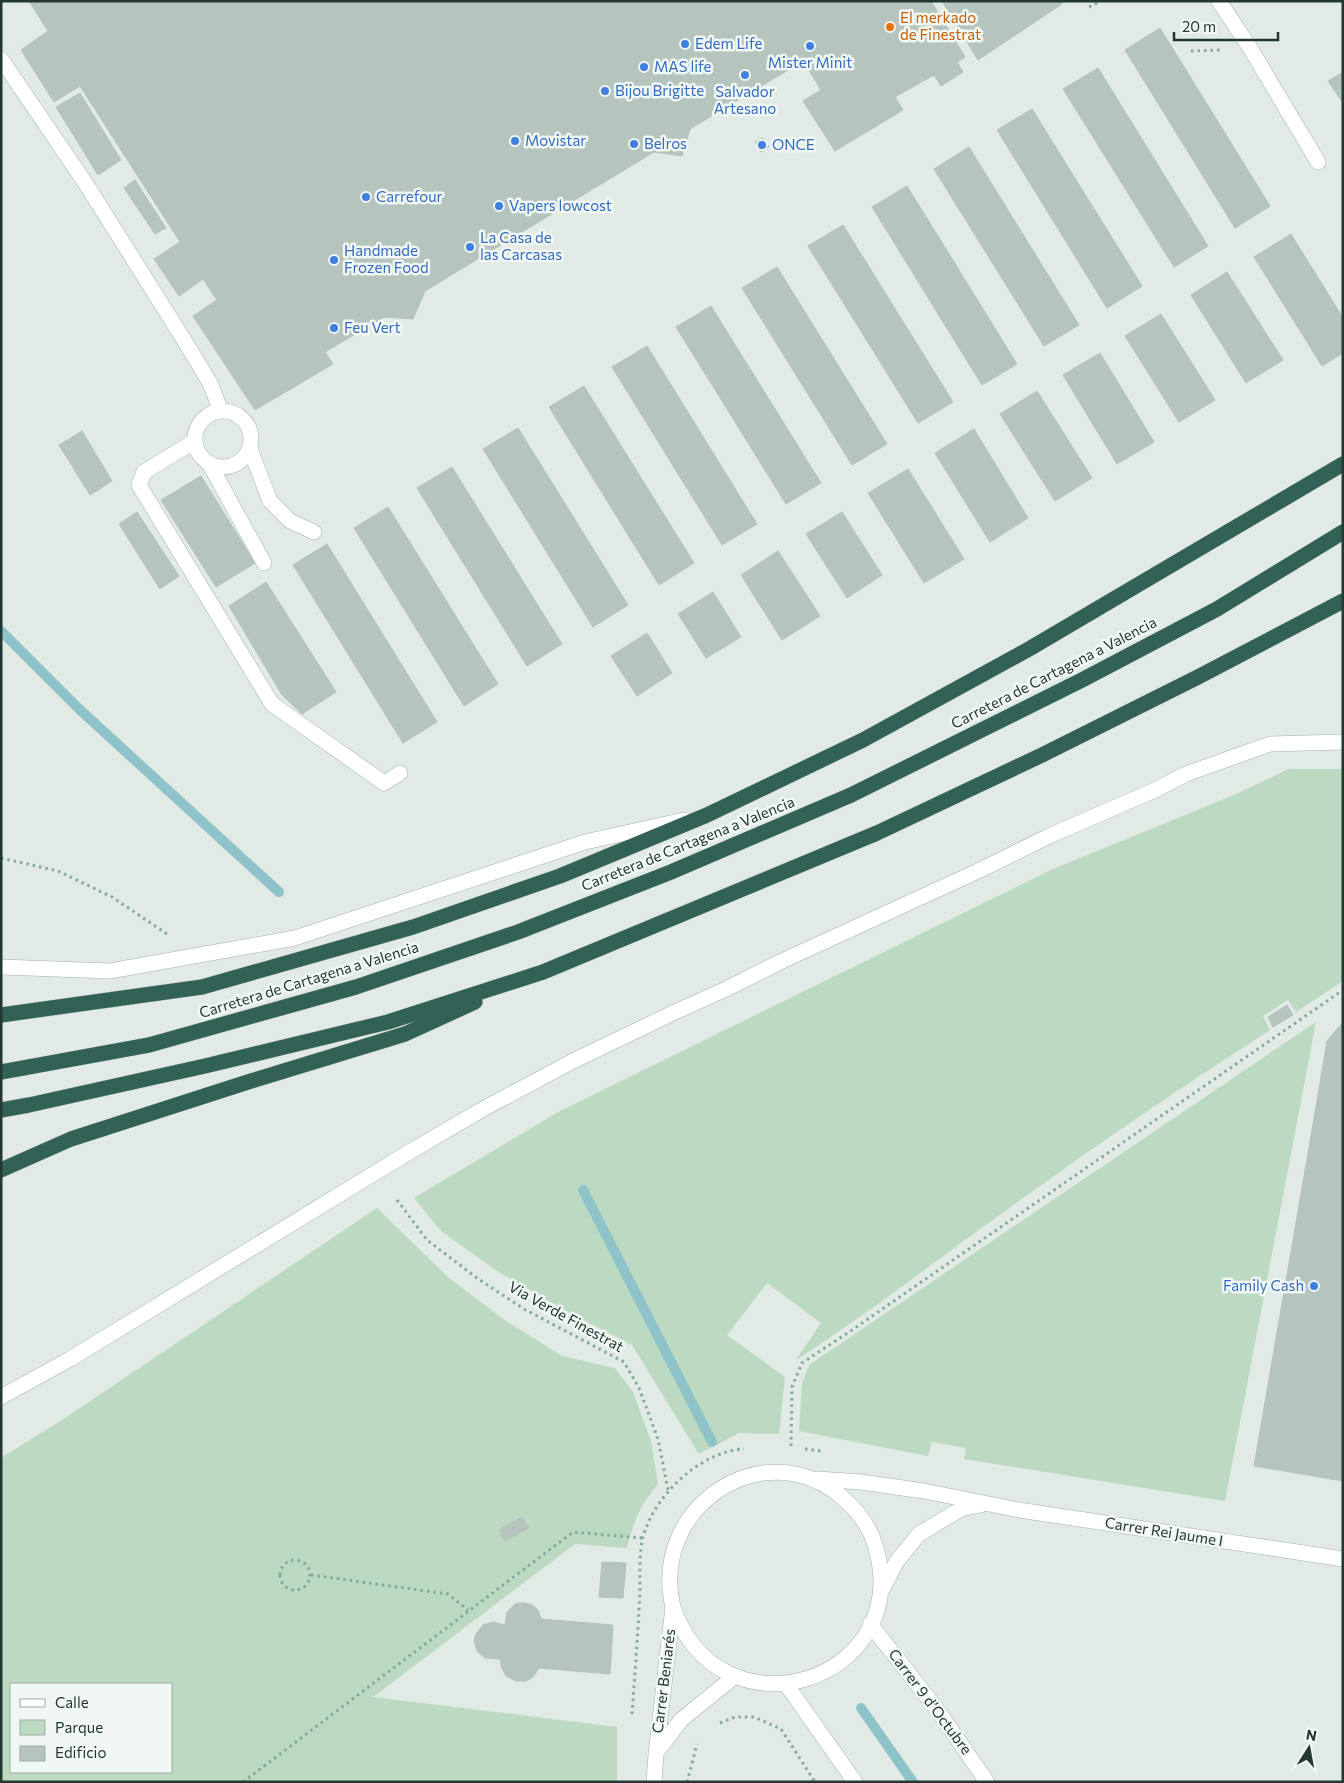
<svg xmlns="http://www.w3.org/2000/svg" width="1344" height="1783" font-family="Commissioner,sans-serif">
<rect width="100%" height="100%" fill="#e1eae5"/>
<path fill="#bcd9c2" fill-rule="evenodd" d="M1289,769h54v212l-47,31 -8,-12 -25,16 7,14c-90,58 -178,118 -265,181 -70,50 -137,103 -209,149l25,-37 -54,-40 -40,52 58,42 -6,57 -40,-1 -40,21 -67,-109 -60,-31 -72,-41 -59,-42 -27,-33 146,-87 493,-242 181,-74z
M1316,1022l-91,479 -261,-42 2,-11 -34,-6 -4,14 -129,-25 3,-47 7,-19z
M377,1208l72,70 54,41 59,37 53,12 18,24 18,49 7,43c-17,20 -25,38 -31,64l-52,-4 -202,153 244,30v55h-616v-324l61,-38zM11,1684h160v88h-160z"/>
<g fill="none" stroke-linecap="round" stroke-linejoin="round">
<path stroke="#8ec3c9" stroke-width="10" d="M1,631l77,77 201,184
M583,1190l129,252
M861,1708l52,74"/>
</g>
<path fill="#b6c4be" stroke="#b4c3bc" d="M29,1h902l34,56 -8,5 6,10 -22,14 -7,-11 -39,22 8,13 -68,41 -32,-50 18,-11 -18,-29 -113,68 -8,27 -28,-4 -229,139 -12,28 -29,-2 -59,35 8,12 -78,46 -62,-94 24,-16 -14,-21 -24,17 -25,-37 26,-17 -100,-156 -26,16 -33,-52 27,-19z
M942,1h118l2,3 -84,56z
M1160,28l110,178 -35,22 -110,-178z
M1098,68l110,178 -34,21 -111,-178z
M1343,72v31l-15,-22z
M80,93l41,67 -23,15 -42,-68z
M1032,109l110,177 -35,22 -110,-178z
M763,138l6,9 -8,5 -6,-10z
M969,147l110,178 -35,21 -110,-177z
M135,180l31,48 -11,6 -31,-46z
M907,186l110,178 -35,21 -110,-178z
M843,225l110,177 -35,21 -110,-177z
M1291,234l52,84v35l-21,13 -68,-109z
M777,267l110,177 -35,21 -110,-177z
M1227,272l56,88 -37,23 -55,-88z
M711,306l110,177 -35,21 -110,-177z
M1161,314l54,86 -36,22 -54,-86z
M647,346l110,178 -35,21 -110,-178z
M1100,353l54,89 -37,22 -54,-89z
M584,386l110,177 -35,22 -110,-178z
M1037,391l55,87 -37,23 -55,-87z
M518,428l110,177 -35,22 -110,-178z
M974,429l54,89 -38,24 -55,-89z
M82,431l30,50 -22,14 -31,-50z
M452,467l110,177 -35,22 -110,-178z
M908,469l56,90 -40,24 -56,-90z
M201,476l54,87 -39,24 -55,-87z
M388,507l110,177 -34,22 -110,-178z
M137,512l42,64 -19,13 -41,-65z
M842,512l40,63 -35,23 -41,-64z
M327,544l110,178 -34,21 -110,-178z
M778,551l42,65 -38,24 -41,-65z
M266,582l70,110 -34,22 -20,-19 -53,-89z
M713,592l28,45 -35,21 -28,-44z
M647,633l25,40 -35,23 -26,-40z
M1287,1005l6,10 -20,12 -5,-10z
M1343,1022v85l-26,-6 10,-60z
M1317,1101l26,6v374l-89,-15z
M522,1517l7,11 -24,13 -6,-11z
M602,1562l24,1 -3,35 -24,-1z
M519,1603h7l6,2 6,5 3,9 72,6 -3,49 -71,-6 -6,9 -7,4h-10l-10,-5 -4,-8 -2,-9 -15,-1 -8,-7 -3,-10 2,-7 7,-9 10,-3 12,3 2,-13 8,-8z"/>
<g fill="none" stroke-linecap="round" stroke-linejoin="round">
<g stroke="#a4b1ac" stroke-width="16">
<path id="lane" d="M1219,1l31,47 68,114
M1,59l85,125 98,156 26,43 11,28
M195 439a28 28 0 1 1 56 0a28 28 0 1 1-56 0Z
M195,441l-51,31 -5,13 133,219 112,79 16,-10
M250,449l20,52 20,20 24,11
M210,465l54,98"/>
</g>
<g stroke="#a4b1ac" stroke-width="16">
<path id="street" d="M1,967l109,4 185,-33 290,-96 99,-22
M817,1479l44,3 63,9 95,19 324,49
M882,1590l15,-29 22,-27 42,-25 20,-4
M870,1624l66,84 51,74
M786,1684l69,98
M656,1753l25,-33 54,-44
M654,1782l2,-28 17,-147c-24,-100 91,-177 170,-109 15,13 28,31 33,50 38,134 -156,195 -203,59"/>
</g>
<g stroke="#a1b4ad" stroke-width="16">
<path id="secondary" d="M1,1397l69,-38 336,-205 77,-45 90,-48 102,-49 51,-23 56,-28 196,-90 71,-35 106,-46 31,-16 84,-30 73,-2"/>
</g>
<g stroke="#c1c7c6" stroke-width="16">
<path id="highway" d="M1,1015l201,-28 211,-60 147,-51 147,-61 156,-75 166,-91 314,-185
M1,1072l148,-27 207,-58 162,-55 153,-60 180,-77 231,-115 135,-71 126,-77
M1,1110l28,-5 176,-39 183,-44 155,-50 334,-139 165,-78 156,-78 145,-76
M1,1170l70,-31 180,-58 154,-47 70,-32"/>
</g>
<path stroke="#84aa9d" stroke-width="3" stroke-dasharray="2.5 4" stroke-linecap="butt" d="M1089,7l12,-6
M1191,51l29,-1
M1,858l57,13 54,26 55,37
M397,1200l30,40 50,38 47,31 100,53 15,26 19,51 10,51
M791,1446l1,-59 10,-24 50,-33 491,-340
M805,1449l16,2
M280 1575a15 15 0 1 1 30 0a15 15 0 1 1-30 0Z
M311,1575l137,19 20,16
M632,1714c3,-41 6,-82 8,-123 0,-15 -1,-40 3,-54 11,-41 57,-86 101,-88
M720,1723l15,-6h19l27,12 34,53
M243,1782l330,-250 69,6
M687,1782l10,-38"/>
<use href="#lane" stroke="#fff" stroke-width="15"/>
<use href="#street" stroke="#fff" stroke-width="15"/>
<use href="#secondary" stroke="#fff" stroke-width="15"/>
<use href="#highway" stroke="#326256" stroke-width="15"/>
</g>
<circle fill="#e8710a" stroke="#f1f7f3" stroke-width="2" cx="890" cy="27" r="5"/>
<g fill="#3f7fe0" stroke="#f1f7f3" stroke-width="2">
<circle cx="685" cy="44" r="5"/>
<circle cx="810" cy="46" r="5"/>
<circle cx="644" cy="67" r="5"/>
<circle cx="745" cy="75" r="5"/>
<circle cx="605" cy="91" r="5"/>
<circle cx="515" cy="141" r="5"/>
<circle cx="634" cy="144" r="5"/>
<circle cx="762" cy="145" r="5"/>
<circle cx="366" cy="197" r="5"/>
<circle cx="499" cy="206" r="5"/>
<circle cx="470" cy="247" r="5"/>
<circle cx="334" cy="260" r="5"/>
<circle cx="334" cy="328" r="5"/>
<circle cx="1314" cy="1286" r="5"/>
</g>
<g text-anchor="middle" stroke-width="5" stroke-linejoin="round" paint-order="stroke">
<g font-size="15" fill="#c56008" stroke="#f1f7f3" text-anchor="start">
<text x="900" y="23">El merkado<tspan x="900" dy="17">de Finestrat</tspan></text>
</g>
<g font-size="15" fill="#366cbe" stroke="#f1f7f3" text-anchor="start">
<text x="695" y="49">Edem Life</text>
<text x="810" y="68" text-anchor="middle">Mister Minit</text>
<text x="654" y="72">MAS life</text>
<text x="615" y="96">Bijou Brigitte</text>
<text x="745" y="97" text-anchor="middle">Salvador<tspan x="745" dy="17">Artesano</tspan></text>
<text x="525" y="146">Movistar</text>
<text x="644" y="149">Belros</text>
<text x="772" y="150">ONCE</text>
<text x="376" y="202">Carrefour</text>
<text x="509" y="211">Vapers lowcost</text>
<text x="480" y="243">La Casa de<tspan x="480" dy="17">las Carcasas</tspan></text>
<text x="344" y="256">Handmade<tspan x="344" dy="17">Frozen Food</tspan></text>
<text x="344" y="333">Feu Vert</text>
<text x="1304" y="1291" text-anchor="end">Family Cash</text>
</g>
<g font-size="15" fill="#233832" stroke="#f1f7f3">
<text transform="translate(1054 673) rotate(-27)" y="5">Carretera de Cartagena a Valencia</text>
<text transform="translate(688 844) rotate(-22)" y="5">Carretera de Cartagena a Valencia</text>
<text transform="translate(309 980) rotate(-17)" y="5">Carretera de Cartagena a Valencia</text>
<text transform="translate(566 1317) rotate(29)" y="5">Via Verde Finestrat</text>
<text transform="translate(1164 1532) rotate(9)" y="5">Carrer Rei Jaume I</text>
<text transform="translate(664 1681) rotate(-83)" y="5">Carrer Beniarés</text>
<text transform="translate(930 1702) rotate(53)" y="5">Carrer 9 d’Octubre</text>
</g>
</g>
<rect width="1344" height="1783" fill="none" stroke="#233832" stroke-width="5"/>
<rect x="10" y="1683" width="162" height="90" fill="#f1f7f3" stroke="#9faba6"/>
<rect x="20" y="1699" width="25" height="8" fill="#ffffff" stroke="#9faba6"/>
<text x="55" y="1708" font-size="15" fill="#233832">Calle</text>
<rect x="20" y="1720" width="25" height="15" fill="#bcd9c2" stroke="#9faba6"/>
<text x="55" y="1733" font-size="15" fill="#233832">Parque</text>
<rect x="20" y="1746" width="25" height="15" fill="#b6c4be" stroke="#9faba6"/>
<text x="55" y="1758" font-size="15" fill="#233832">Edificio</text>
<g transform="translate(1309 1748) rotate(11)" stroke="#f1f7f3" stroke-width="4" paint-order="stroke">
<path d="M0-4L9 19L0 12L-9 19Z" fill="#233832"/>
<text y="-8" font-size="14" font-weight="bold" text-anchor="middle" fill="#233832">N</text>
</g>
<path d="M1174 32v8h104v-8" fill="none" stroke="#233832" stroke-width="2.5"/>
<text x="1182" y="32" font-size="15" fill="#233832" stroke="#f1f7f3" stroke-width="4" paint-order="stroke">20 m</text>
</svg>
